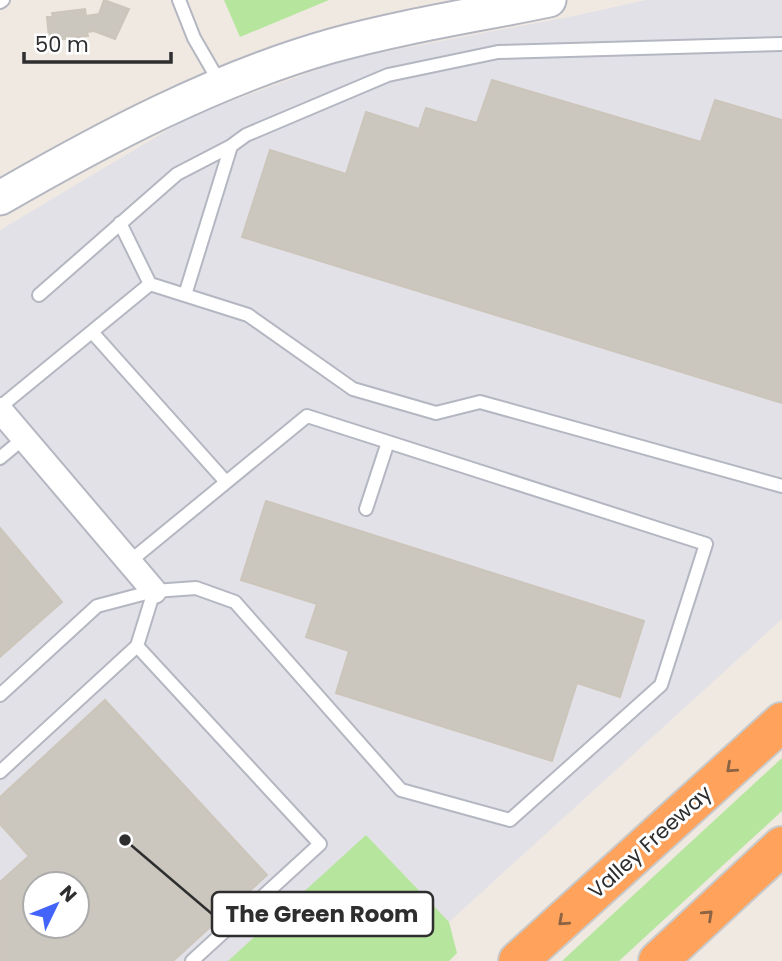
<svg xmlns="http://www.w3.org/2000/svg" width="782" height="961" font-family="Poppins,sans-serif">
<rect width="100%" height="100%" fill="#efe9e1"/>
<path fill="#e3e1e8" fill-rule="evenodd" d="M646,0h136v619l-333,303 -83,-87 -129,126h-237v-731l193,-115 154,-56 227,-43zM35,884h42v42h-42z"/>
<path fill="#b6e59e" d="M224,0h105l-89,37z
M782,758v53l-163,150h-57z
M366,835l83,87 8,31 -8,8h-221z"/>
<path fill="#cbc7bf" stroke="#cbc5ba" stroke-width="2" fill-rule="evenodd" d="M104,0l25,9 -14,30 -21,-8 -7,1 1,4 -32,4v-3l-7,1 -2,-21h6l-1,-4 33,-4 1,7 13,-2z
M492,80l209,62 14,-42 67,20v283l-540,-166 28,-87 76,24 20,-62 53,17 7,-21 51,15z
M266,501l378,120 -24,76 -43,-14 -25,78 -216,-68 13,-42 -43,-14 11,-33 -76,-24z
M0,528l62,74 -62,55z
M105,700l162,175 -94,86h-173v-79l29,-26 -29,-32v-27zM35,884h42v42h-42z"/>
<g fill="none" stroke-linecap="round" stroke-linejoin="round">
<g stroke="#b4b7c1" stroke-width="16">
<path id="lane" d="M179,0l15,38 26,45
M0,2l3,-2
M231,146l15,-11 142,-60 110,-23 284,-8
M120,223l30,61
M39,295l138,-121 54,-28 -46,149
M92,332l134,150
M0,407l150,-123 98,31 105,74 83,24 44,-11 302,84
M0,458l24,-20
M366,509l22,-67
M137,646l17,-55
M0,695l97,-89 57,-15 42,-3 39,14 166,188 109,30 151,-135 45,-141 -399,-128 -178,146
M0,772l137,-126 183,198 -128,117"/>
</g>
<g stroke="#b4b7c1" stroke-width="28">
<path id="street" d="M0,410l154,181"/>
</g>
<g stroke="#b4b7c1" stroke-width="37">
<path id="secondary" d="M0,198c104,-60 215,-119 331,-152 72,-20 145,-31 218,-46"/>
</g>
<g stroke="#c9c9c9" stroke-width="42">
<path id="highway" d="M518,961l264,-239
M658,961l124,-115"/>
</g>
<use href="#lane" stroke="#fff" stroke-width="12"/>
<use href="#street" stroke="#fff" stroke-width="24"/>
<use href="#secondary" stroke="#fff" stroke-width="33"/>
<use href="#highway" stroke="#ffa35c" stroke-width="38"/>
</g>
<defs><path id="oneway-chevron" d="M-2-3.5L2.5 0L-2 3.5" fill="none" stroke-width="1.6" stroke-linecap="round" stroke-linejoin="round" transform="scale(1.75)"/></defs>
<g stroke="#8c6343">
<use href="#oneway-chevron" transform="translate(731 768) rotate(138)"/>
<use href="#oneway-chevron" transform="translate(708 915) rotate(-43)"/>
<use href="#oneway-chevron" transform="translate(563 921) rotate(138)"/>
</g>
<g text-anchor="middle" stroke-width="6" stroke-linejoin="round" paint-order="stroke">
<g font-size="21" fill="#2e2e2e" stroke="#fff">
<text transform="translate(650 842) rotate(-42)" y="7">Valley Freeway</text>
</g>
</g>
<path fill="none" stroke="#2e2e2e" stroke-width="2.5" d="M125 840L212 914"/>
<circle fill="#2e2e2e" stroke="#fff" stroke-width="2.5" cx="125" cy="840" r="7"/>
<rect fill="#fff" stroke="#2e2e2e" stroke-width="2.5" x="212" y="892" width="221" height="44" rx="7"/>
<g font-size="23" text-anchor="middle" font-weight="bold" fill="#2e2e2e">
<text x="322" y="922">The Green Room</text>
</g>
<g transform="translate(56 905) rotate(47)"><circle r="33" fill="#ffffff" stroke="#ababab" stroke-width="2"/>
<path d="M0-5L12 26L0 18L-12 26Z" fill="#4264fb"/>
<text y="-10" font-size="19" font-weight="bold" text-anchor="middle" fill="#2e2e2e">N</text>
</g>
<path d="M24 52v10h147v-10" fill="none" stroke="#2e2e2e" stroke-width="3.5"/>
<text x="35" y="52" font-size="21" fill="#2e2e2e" stroke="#ffffff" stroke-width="5" paint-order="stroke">50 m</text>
</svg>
